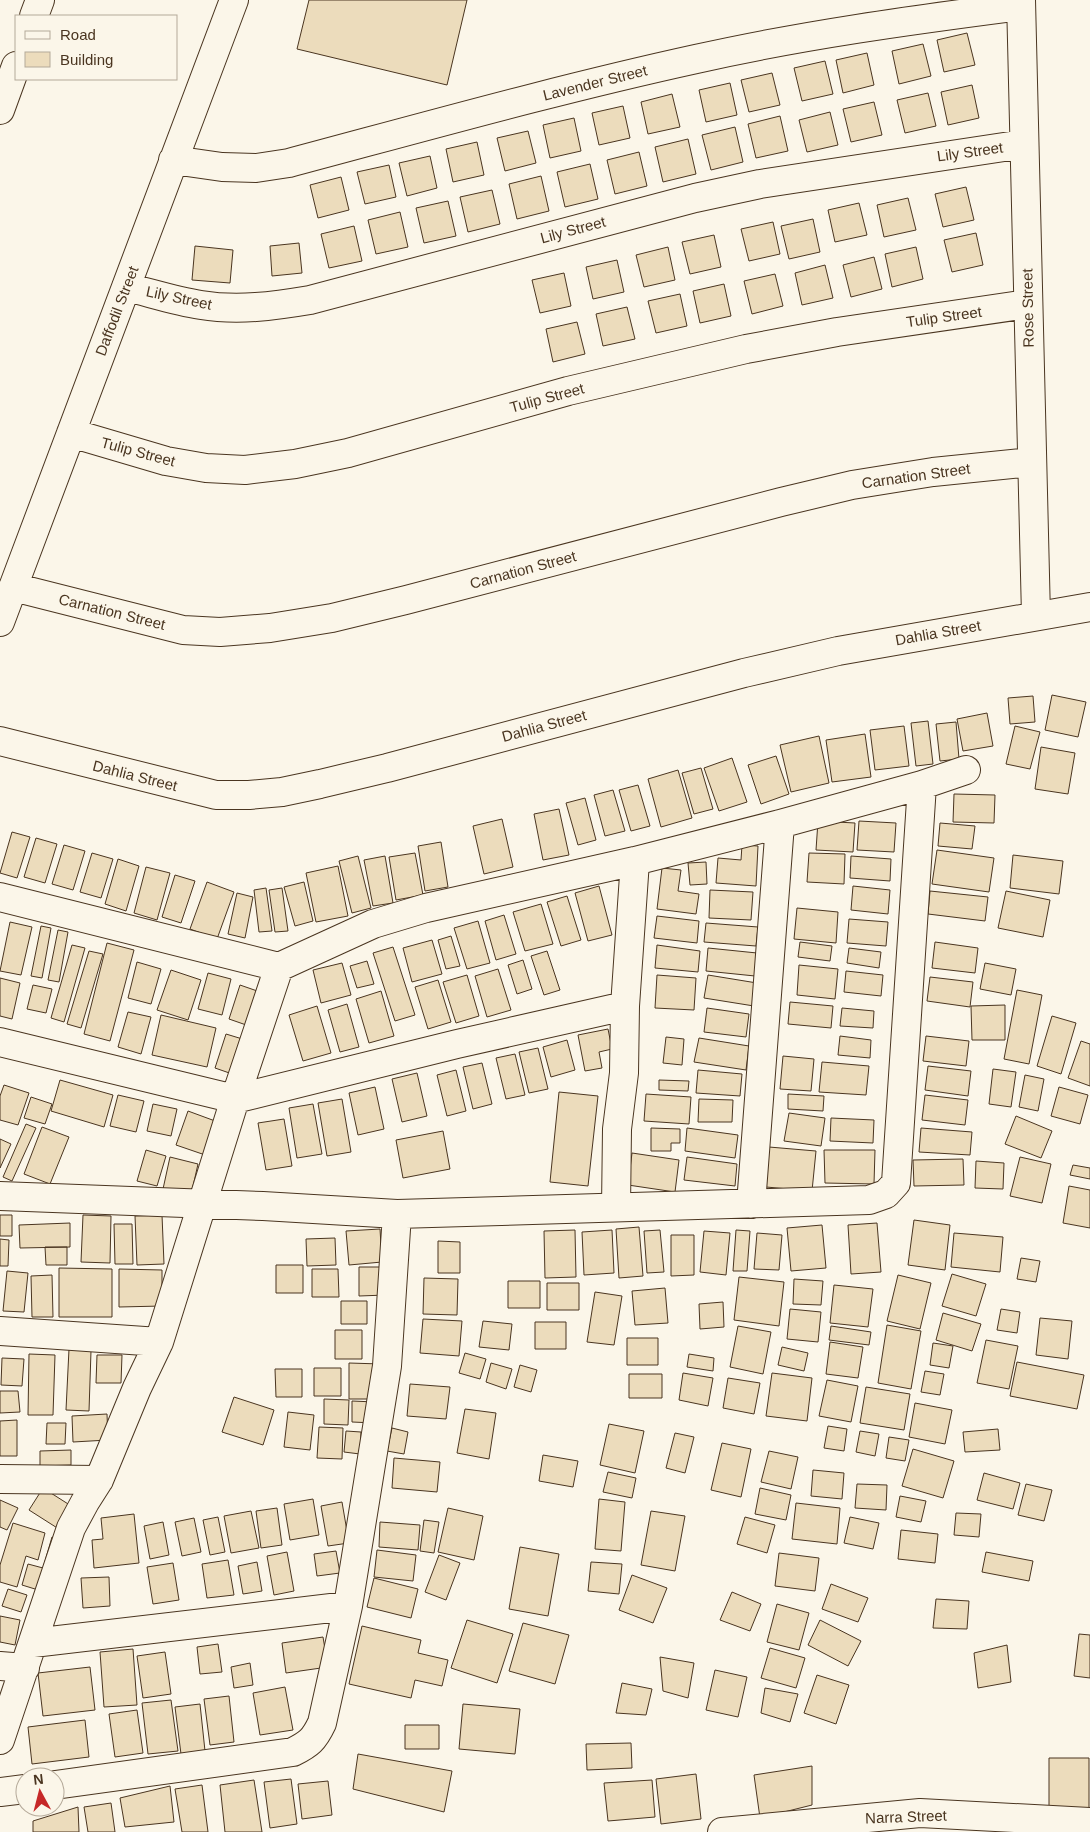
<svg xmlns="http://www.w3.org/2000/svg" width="1090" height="1832" font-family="Helvetica,sans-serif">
<rect width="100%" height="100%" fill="#fbf6e9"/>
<path fill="#ecdcbc" stroke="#4a3520" d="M309,0h158l-20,85 -150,-36z
M967,33l8,32 -31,7 -7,-32z
M923,44l8,32 -32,8 -7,-33z
M867,53l7,32 -31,8 -7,-33z
M825,61l8,33 -31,7 -8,-33z
M772,73l8,32 -31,7 -8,-32z
M730,83l7,32 -31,7 -7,-32z
M972,85l7,33 -31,7 -7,-33z
M928,93l8,33 -31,7 -8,-33z
M672,94l8,33 -32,7 -7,-32z
M874,102l8,33 -31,7 -8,-33z
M623,106l7,32 -31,7 -7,-32z
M830,112l8,33 -31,7 -8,-32z
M780,116l8,35 -32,7 -8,-34z
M574,118l7,33 -31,7 -7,-33z
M735,127l8,35 -32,8 -9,-35z
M528,131l8,32 -31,8 -8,-33z
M688,139l8,35 -33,8 -8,-35z
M477,142l7,33 -31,7 -7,-33z
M639,152l8,34 -32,8 -8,-34z
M430,156l7,32 -30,8 -8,-33z
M590,164l8,35 -33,8 -8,-35z
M389,165l7,32 -31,7 -8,-32z
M541,176l8,35 -32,8 -8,-35z
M341,177l8,33 -31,8 -8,-33z
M966,187l8,33 -31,7 -8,-33z
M492,190l8,34 -32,8 -8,-35z
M908,198l8,32 -32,7 -7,-32z
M448,201l8,35 -32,7 -8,-35z
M859,203l8,32 -32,7 -7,-32z
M400,212l8,35 -32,7 -8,-34z
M813,219l7,33 -31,7 -8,-33z
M773,222l7,32 -31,7 -8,-32z
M354,226l8,35 -33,7 -8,-34z
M976,233l7,32 -31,7 -8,-32z
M714,235l7,32 -31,7 -8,-32z
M299,243l3,30 -30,3 -2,-30z
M195,246l38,4 -3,33 -38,-3z
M668,247l7,33 -31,7 -8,-32z
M916,247l7,32 -31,8 -7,-33z
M874,257l8,32 -31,8 -8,-32z
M617,260l7,32 -31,7 -7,-32z
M825,265l8,33 -31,7 -7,-32z
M564,273l7,33 -31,7 -8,-33z
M775,274l8,32 -31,8 -8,-33z
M724,284l7,32 -31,7 -7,-32z
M680,294l7,32 -31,7 -8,-32z
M627,307l8,32 -32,7 -7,-32z
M577,322l8,32 -32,8 -7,-33z
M1052,695l34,7 -8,35 -33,-7z
M1033,696l2,26 -25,2 -2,-26z
M987,713l6,33 -30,5 -6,-32z
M928,721l5,43 -17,2 -5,-43z
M956,722l3,37 -19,2 -4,-37z
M904,726l5,40 -34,4 -5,-40z
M1015,726l25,6 -10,37 -24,-5z
M865,734l6,43 -39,5 -6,-42z
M819,736l10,47 -38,9 -11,-47z
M1041,747l34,6 -7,41 -33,-5z
M776,756l13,38 -28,10 -13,-39z
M732,758l15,44 -28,9 -15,-43z
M701,768l12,41 -19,5 -12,-41z
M678,770l14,48 -31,9 -13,-48z
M638,785l12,41 -19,5 -12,-41z
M613,790l12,41 -20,5 -11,-41z
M954,794l41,1 -1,28 -41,-1z
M585,798l11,42 -18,5 -12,-42z
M559,809l10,46 -26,5 -9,-46z
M502,819l11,48 -29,7 -11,-48z
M818,821l37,2 -2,29 -37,-2z
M859,821l37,2 -2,29 -37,-2z
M940,823l35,3 -3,23 -34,-3z
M12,832l18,5 -13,41 -17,-5z
M36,838l21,6 -12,39 -21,-6z
M441,842l7,45 -23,4 -7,-45z
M64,845l21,6 -12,39 -21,-6z
M742,845l16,1 -2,40 -40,-3 2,-25 23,2z
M937,850l57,8 -5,34 -57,-8z
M92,853l21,6 -12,39 -21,-6z
M415,853l8,42 -27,5 -7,-43z
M809,853l36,1 -1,30 -37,-2z
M1013,855l50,6 -4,33 -49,-6z
M358,856l13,52 -19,5 -13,-52z
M385,856l8,47 -20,3 -9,-46z
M851,856l40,3 -1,22 -40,-3z
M118,859l21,7 -13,45 -21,-7z
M706,862l1,22 -17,1 -2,-22z
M338,866l10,50 -32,6 -10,-49z
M146,867l24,6 -13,47 -23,-7z
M662,868l19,2 -3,21 21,3 -3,20 -39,-5z
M175,875l20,6 -14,42 -19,-6z
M207,882l27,10 -17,47 -27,-10z
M304,882l9,39 -18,5 -11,-39z
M599,886l13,49 -24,6 -13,-48z
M853,886l37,4 -2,24 -37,-4z
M266,888l6,43 -13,1 -5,-42z
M282,888l6,43 -13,1 -6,-42z
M710,890l43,2 -2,28 -42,-2z
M930,891l58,6 -3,24 -57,-7z
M1006,891l44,9 -7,37 -45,-9z
M237,893l16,4 -8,41 -17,-4z
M567,896l14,44 -20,6 -14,-44z
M541,904l12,40 -28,7 -12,-39z
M797,908l41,4 -2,31 -42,-4z
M504,915l12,39 -20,6 -11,-39z
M657,916l42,5 -2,22 -43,-5z
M849,919l39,3 -2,24 -39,-3z
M478,921l12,42 -23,6 -13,-41z
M10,922l22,5 -11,48 -21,-4z
M706,923l52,4 -2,19 -52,-4z
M41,926l10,2 -9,50 -11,-2z
M58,930l10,2 -9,50 -11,-2z
M451,936l9,30 -14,3 -8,-29z
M432,940l10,34 -30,8 -9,-34z
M800,942l32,4 -2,15 -32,-4z
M935,942l43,6 -3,25 -43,-5z
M107,943l27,7 -24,91 -26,-7z
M72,945l13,3 -21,74 -13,-4z
M657,945l43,6 -2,21 -43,-4z
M393,947l22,68 -20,6 -22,-68z
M708,948l49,5 -2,23 -49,-5z
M849,948l32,4 -2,16 -32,-5z
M89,951l14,3 -22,74 -14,-4z
M547,951l13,39 -16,5 -13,-39z
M523,960l9,29 -15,5 -9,-29z
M367,961l7,23 -17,4 -7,-22z
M137,962l24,7 -10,35 -23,-6z
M342,963l9,32 -30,8 -8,-33z
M985,963l31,6 -5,26 -31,-6z
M799,965l39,4 -3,30 -38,-4z
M498,969l13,41 -24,7 -12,-41z
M171,970l30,10 -13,40 -31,-10z
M846,971l37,4 -2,21 -37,-4z
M208,973l23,6 -9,36 -24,-6z
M467,975l12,41 -23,7 -13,-41z
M657,975l39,3 -2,32 -39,-2z
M708,975l49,8 -3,23 -50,-8z
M930,977l43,5 -3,25 -43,-6z
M0,978l20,5 -8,36 -12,-3z
M438,980l13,42 -23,7 -13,-42z
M33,985l19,4 -6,24 -19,-4z
M240,985l23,8 -11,34 -23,-8z
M1017,990l25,5 -13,69 -25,-5z
M381,991l13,45 -25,7 -13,-44z
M790,1002l43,4 -2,22 -43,-4z
M347,1004l12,43 -19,5 -12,-42z
M1005,1005v35h-33l-1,-34z
M317,1006l14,47 -28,8 -14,-46z
M707,1008l42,6 -3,23 -42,-5z
M842,1008l32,3 -1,17 -33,-2z
M128,1012l23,5 -10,37 -23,-7z
M161,1015l55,13 -9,39 -55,-12z
M1052,1016l24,7 -15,51 -24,-8z
M608,1029l4,20 -13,3 3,16 -17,3 -7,-36z
M226,1034l23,7 -11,35 -23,-8z
M840,1036l31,4 -1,18 -32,-3z
M926,1036l43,5 -3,25 -43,-5z
M666,1037l18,2 -2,26 -19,-2z
M699,1038l50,8 -3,24 -52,-8z
M567,1040l8,30 -24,7 -8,-30z
M1081,1041l9,3v42l-22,-8z
M538,1048l10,41 -19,4 -10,-41z
M515,1054l10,41 -19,4 -10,-41z
M783,1056l31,3 -3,32 -31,-2z
M822,1062l47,4 -3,29 -47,-3z
M482,1063l10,41 -19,5 -10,-42z
M928,1066l43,5 -3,25 -43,-6z
M993,1069l23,3 -5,35 -22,-3z
M456,1070l10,41 -19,5 -10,-41z
M698,1070l44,4 -2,22 -44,-3z
M417,1073l10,43 -25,6 -10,-43z
M1025,1075l19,4 -6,32 -19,-4z
M60,1080l53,15 -9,32 -53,-16z
M659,1080l30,1 -1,10 -29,-1z
M4,1085l25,8 -11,32 -18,-5v-24z
M375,1087l9,42 -26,6 -9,-42z
M1059,1087l29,8 -8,29 -29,-8z
M559,1092l39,4 -10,90 -38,-4z
M646,1094l45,3 -2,27 -45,-3z
M788,1094l36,2 -1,15 -35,-2z
M118,1095l26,6 -8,31 -26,-6z
M925,1095l43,5 -3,25 -43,-5z
M31,1097l21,7 -7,20 -21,-6z
M342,1099l9,53 -24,4 -9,-53z
M699,1099l34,1 -1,22h-34z
M153,1104l24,5 -6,27 -24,-5z
M313,1104l9,50 -25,4 -8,-50z
M188,1111l38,14 -12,33 -38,-13z
M789,1113l36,5 -4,28 -37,-5z
M1016,1116l36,15 -11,27 -36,-14z
M831,1118l43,2 -1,23 -43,-2z
M284,1119l8,47 -26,4 -8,-47z
M26,1124l10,4 -24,53 -9,-4z
M42,1127l27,10 -19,47 -26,-10z
M651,1128l29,1v14h-9v8h-20z
M687,1128l51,7 -3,23 -50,-7z
M921,1128l51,4 -2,23 -51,-3z
M443,1131l7,38 -47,9 -7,-38z
M0,1139l11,5 -11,24z
M769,1147l47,4 -4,40 -46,-4z
M146,1150l20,6 -9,30 -20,-5z
M824,1150h51l-1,34 -49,-1z
M632,1153l47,7 -4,32 -47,-7z
M170,1157l28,7 -7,31 -28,-6z
M687,1157l50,7 -2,22 -51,-6z
M1020,1157l31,7 -9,39 -32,-7z
M963,1159l1,26 -50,1 -1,-26z
M976,1161l28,2 -1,26 -28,-1z
M1073,1165l17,3v11l-20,-4z
M1069,1186l21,4v38l-27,-5z
M0,1215h12v21h-12z
M83,1215l28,1 -1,47 -29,-1z
M162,1215l2,49 -27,1 -2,-49z
M914,1220l36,5 -5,45 -37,-5z
M70,1223v24l-50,1 -1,-23z
M877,1223l4,49 -30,2 -3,-49z
M114,1224h18l1,40h-18z
M822,1225l4,43 -35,3 -4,-43z
M639,1227l4,49 -24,2 -3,-49z
M380,1229l2,33 -33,3 -3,-34z
M575,1230l1,47 -31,1 -1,-47z
M612,1230l2,43 -30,2 -2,-43z
M660,1230l4,42 -17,1 -3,-42z
M736,1230l14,1 -3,40h-14z
M704,1231l26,2 -4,42 -26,-3z
M757,1233l25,2 -3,35 -25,-1z
M954,1233l49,4 -3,35 -49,-5z
M671,1235h23v40l-23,1z
M335,1238l1,27 -29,1 -1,-27z
M0,1239l9,1 -1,26h-8z
M438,1241l22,1v31h-22z
M45,1247h22v18h-21z
M1021,1258l19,3 -4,21 -19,-3z
M276,1265h27v28h-27z
M359,1267h27v28l-27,1z
M59,1268l53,1v48h-53z
M119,1269l43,1v36l-43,1z
M312,1269h26l1,28h-27z
M7,1271l21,2 -4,39 -21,-1z
M952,1274l34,10 -10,32 -34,-10z
M52,1275l1,42h-21l-1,-41z
M898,1275l33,8 -11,46 -33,-8z
M739,1277l45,5 -5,44 -45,-6z
M424,1278l34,1 -1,36 -34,-1z
M794,1279l29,2 -2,24 -28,-1z
M508,1281h32v27h-32z
M547,1283h32v27h-32z
M834,1285l39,4 -5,38 -38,-4z
M665,1288l3,35 -33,2 -3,-34z
M595,1292l27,4 -8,49 -27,-3z
M341,1301h26v23h-26z
M723,1302l1,25 -24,2 -1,-25z
M790,1309l31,3 -3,30 -31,-3z
M1001,1309l19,3 -3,21 -20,-3z
M943,1313l38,11 -9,27 -36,-11z
M1040,1318l32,3 -4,38 -32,-4z
M423,1319l39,2 -3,35 -39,-3z
M483,1321l29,3 -3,26 -30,-3z
M535,1322h31v27h-31z
M887,1325l34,6 -10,58 -33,-6z
M738,1326l33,6 -8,42 -33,-7z
M831,1326l40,6 -2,13 -40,-5z
M335,1330h27v29h-27z
M627,1338h31v27h-31z
M986,1340l32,6 -9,43 -32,-6z
M830,1342l33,5 -5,31 -32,-4z
M933,1343l20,3 -4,22 -19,-3z
M782,1347l26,6 -4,18 -26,-6z
M69,1349l22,2 -2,60 -23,-1z
M465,1353l21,6 -6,20 -21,-6z
M29,1354l26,1 -2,60h-25z
M689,1354l25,4 -1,13 -26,-4z
M97,1355h25l-1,28h-25z
M2,1358l22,1 -2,27 -21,-1z
M1017,1362l67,13 -7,34 -67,-13z
M349,1363l32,1 -1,35h-31z
M491,1363l21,6 -6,20 -20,-7z
M520,1365l17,5 -6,22 -17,-5z
M314,1368h27v28h-27z
M275,1369h27v28h-26z
M925,1371l19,3 -4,21 -19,-3z
M683,1373l30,5 -5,28 -29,-6z
M772,1373l40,5 -5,43 -41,-5z
M629,1374h33v24h-33z
M728,1378l32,5 -6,31 -31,-6z
M827,1380l31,6 -7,36 -32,-6z
M410,1384l40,3 -4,32 -39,-3z
M866,1387l44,7 -6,36 -44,-7z
M0,1391h18l2,21 -20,1z
M234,1397l40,13 -11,35 -41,-13z
M324,1399l25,1 -1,25 -24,-1z
M352,1401l23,1v21l-23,-1z
M915,1403l37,7 -7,34 -36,-7z
M465,1409l31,4 -7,46 -32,-6z
M288,1412l26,3 -4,35 -26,-3z
M107,1414l1,26 -35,2 -1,-26z
M17,1420v36h-17v-35z
M47,1423h19l-1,21h-19z
M609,1424l35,7 -9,42 -35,-8z
M828,1426l19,3 -3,22 -20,-3z
M319,1427l24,1 -1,31 -25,-1z
M392,1428l16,4 -4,22 -17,-3z
M998,1429l2,21 -35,2 -2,-20z
M346,1431l15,1 -1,22 -16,-2z
M860,1431l19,3 -4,22 -19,-4z
M675,1433l19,4 -9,36 -19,-5z
M889,1437l20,3 -4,21 -19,-3z
M722,1443l29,6 -10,48 -30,-7z
M913,1449l41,12 -11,37 -41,-12z
M71,1450v15l-31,1v-15z
M769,1451l29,6 -7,32 -30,-7z
M543,1455l35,6 -5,26 -34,-6z
M394,1458l46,4 -3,30 -45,-4z
M813,1470l31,3 -2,26 -31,-3z
M608,1472l28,6 -4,20 -29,-6z
M984,1473l36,10 -7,26 -36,-9z
M857,1484l30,1 -1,25 -31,-2z
M1026,1484l26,6 -8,31 -26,-6z
M43,1488l33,21 -14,22 -33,-21z
M760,1488l31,7 -5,25 -31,-6z
M900,1496l26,5 -5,21 -25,-5z
M313,1499l6,36 -29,5 -6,-36z
M599,1499l26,3 -4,49 -26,-2z
M0,1500l18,8 -11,22 -7,-3z
M342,1502l7,41 -21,3 -7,-40z
M796,1503l44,5 -3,36 -45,-5z
M277,1508l5,37 -21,3 -5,-37z
M448,1508l35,8 -9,44 -36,-8z
M251,1511l8,37 -28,5 -7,-37z
M651,1511l34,5 -10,55 -34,-6z
M956,1513l25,1 -2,23 -25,-2z
M134,1514l5,49 -45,5 -2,-28 11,-1 -2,-21z
M218,1517l7,35 -15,3 -7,-35z
M745,1517l30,8 -8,28 -30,-9z
M850,1517l29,6 -6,26 -29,-6z
M194,1518l7,34 -19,4 -7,-34z
M424,1520l15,2 -5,31 -14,-2z
M163,1522l6,33 -19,4 -6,-33z
M380,1522l40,3 -2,25 -39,-3z
M13,1523l32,10 -7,27 -12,-4 -9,31 -17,-5v-17z
M901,1530l37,4 -3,29 -37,-4z
M52,1537l11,4 -15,52 -26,-8 6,-21 15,4z
M520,1547l39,7 -11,62 -39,-7z
M377,1550l39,5 -3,26 -39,-4z
M336,1551l4,22 -23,3 -3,-22z
M287,1552l7,39 -20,4 -7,-39z
M986,1552l47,9 -4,20 -47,-9z
M779,1553l40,5 -4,33 -40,-5z
M439,1555l21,8 -14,37 -21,-8z
M228,1560l6,35 -27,3 -5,-34z
M257,1562l5,29 -19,3 -5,-28z
M591,1562l31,2 -3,30 -31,-3z
M173,1563l6,37 -26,4 -6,-37z
M632,1575l35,13 -14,35 -34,-13z
M109,1577l1,29 -27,2 -2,-30z
M374,1578l44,11 -7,29 -44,-11z
M831,1584l37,14 -10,24 -36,-13z
M8,1589l19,6 -6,17 -19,-6z
M732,1592l29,12 -11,27 -30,-11z
M936,1599l33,2 -2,28 -34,-1z
M777,1604l32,9 -10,37 -32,-8z
M0,1616l20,4 -5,25 -15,-3z
M467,1620l46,14 -16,49 -46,-15z
M820,1620l41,21 -13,25 -40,-21z
M523,1623l46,12 -14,49 -46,-13z
M362,1626l59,14 -3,13 30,7 -6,26 -27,-6 -4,18 -62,-14z
M1079,1634l11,1v43l-16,-2z
M323,1637l5,30 -42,6 -4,-30z
M218,1644l4,28 -22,2 -3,-27z
M1007,1645l4,37 -33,6 -4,-35z
M770,1648l35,10 -9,30 -35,-10z
M133,1649l4,56 -33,2 -4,-55z
M165,1652l6,42 -28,4 -6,-42z
M660,1657l34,6 -6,35 -25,-7z
M250,1663l3,22 -19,3 -3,-21z
M90,1667l5,43 -52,6 -5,-43z
M715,1670l32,7 -9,40 -32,-7z
M817,1675l32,10 -13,39 -32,-11z
M622,1683l30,6 -6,26 -30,-2z
M285,1687l8,43 -33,5 -7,-42z
M765,1688l33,6 -8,28 -29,-9z
M229,1696l5,46 -24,3 -6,-46z
M171,1700l7,51 -30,3 -6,-51z
M200,1704l5,47 -24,3 -6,-47z
M463,1704l57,5 -5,45 -56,-5z
M137,1710l6,43 -28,4 -6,-43z
M85,1720l4,37 -57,7 -4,-37z
M405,1725h34v24h-34z
M631,1743l1,25 -45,2 -1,-26z
M358,1754l94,17 -8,41 -91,-23z
M1049,1758h40v54h-40z
M812,1766v39l-52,13 -6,-43z
M696,1774l5,45 -40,5 -5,-45z
M291,1779l6,45 -27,4 -6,-46z
M254,1780l8,52h-37l-5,-47z
M652,1780l3,37 -47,4 -4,-38z
M328,1781l4,34 -30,4 -4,-35z
M202,1785l6,47h-26l-7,-43z
M170,1786l4,36 -49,5 -5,-29z
M111,1803l4,29h-27l-4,-25z
M78,1807l1,25h-46v-11z"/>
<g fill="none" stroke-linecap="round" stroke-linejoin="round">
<g stroke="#4a3520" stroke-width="30">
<path id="street" d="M1021,0l15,616
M173,160l49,7 34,1 33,-5c135,-36 270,-74 407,-104 107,-24 216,-39 325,-53
M126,287c25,6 50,14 75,18 37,6 73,1 109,-5l385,-102 65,-14 264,-40
M71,433l95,28 40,7 39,2 50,-6 53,-11 220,-62 178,-42 91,-17 191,-28
M13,587l170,43 37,2 50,-4 62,-10 74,-18 375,-98 71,-17 81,-13 99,-10
M0,622l234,-622
M0,741l216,54h33l33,-3 38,-8 67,-16 357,-95 94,-22 252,-44
M922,785l44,-15
M0,897l279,70 94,-43 53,-16 209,-47 145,-37 142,-39 -26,398 -10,11 -17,6 -472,14 -10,152 -39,240 -26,117c-8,17 -13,21 -29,29l-238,33
M0,1042l235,57 222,-55 168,-38 10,-145
M0,1196l263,10 134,8
M751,1204l29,-380
M616,1207l1,-78 7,-56 1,-67
M0,1331l159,11 -22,46 -38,92 -14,22 -14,26 -71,212
M159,1342l76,-243 44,-132
M0,1479l99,1
M33,1643l315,-37
M0,1666l25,2
M0,1792l25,-3
M722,1832l198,-19 170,9"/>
</g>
<g stroke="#4a3520" stroke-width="30">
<path id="secondary" d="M34,16l6,-16
M0,110l16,-44"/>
</g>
<use href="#street" stroke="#fbf6e9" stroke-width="28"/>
<use href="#secondary" stroke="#fbf6e9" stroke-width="28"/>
</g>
<g text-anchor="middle" stroke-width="4" stroke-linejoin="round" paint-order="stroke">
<g font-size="15" fill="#4a3520" stroke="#fbf6e9">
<text transform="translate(595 83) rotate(-14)" y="5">Lavender Street</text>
<text transform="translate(970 152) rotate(-8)" y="5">Lily Street</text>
<text transform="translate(573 230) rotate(-15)" y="5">Lily Street</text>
<text transform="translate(179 298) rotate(12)" y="5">Lily Street</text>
<text transform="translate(1028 308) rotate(-91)" y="5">Rose Street</text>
<text transform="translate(117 311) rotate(-69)" y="5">Daffodil Street</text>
<text transform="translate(944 317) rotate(-8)" y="5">Tulip Street</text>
<text transform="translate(547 398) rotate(-15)" y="5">Tulip Street</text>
<text transform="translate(138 452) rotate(15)" y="5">Tulip Street</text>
<text transform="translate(916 476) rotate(-8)" y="5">Carnation Street</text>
<text transform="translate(523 570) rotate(-15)" y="5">Carnation Street</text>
<text transform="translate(112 612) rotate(14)" y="5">Carnation Street</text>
<text transform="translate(938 633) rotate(-10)" y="5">Dahlia Street</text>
<text transform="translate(544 726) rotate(-15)" y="5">Dahlia Street</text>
<text transform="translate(135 776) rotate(14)" y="5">Dahlia Street</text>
<text transform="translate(906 1817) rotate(-2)" y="5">Narra Street</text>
</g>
</g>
<rect x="15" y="15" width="162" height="65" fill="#fbf6e9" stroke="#b4a999"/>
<rect x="25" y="31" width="25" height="8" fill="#fbf6e9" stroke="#b4a999"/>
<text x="60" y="40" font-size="15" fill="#4a3520">Road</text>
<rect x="25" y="52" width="25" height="15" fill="#ecdcbc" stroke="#b4a999"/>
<text x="60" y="65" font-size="15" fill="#4a3520">Building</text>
<g transform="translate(40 1792) rotate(353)"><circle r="24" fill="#fbf6e9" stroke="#b4a999"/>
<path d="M0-4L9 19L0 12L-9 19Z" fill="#c62828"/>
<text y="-8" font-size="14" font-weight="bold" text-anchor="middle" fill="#4a3520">N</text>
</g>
</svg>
